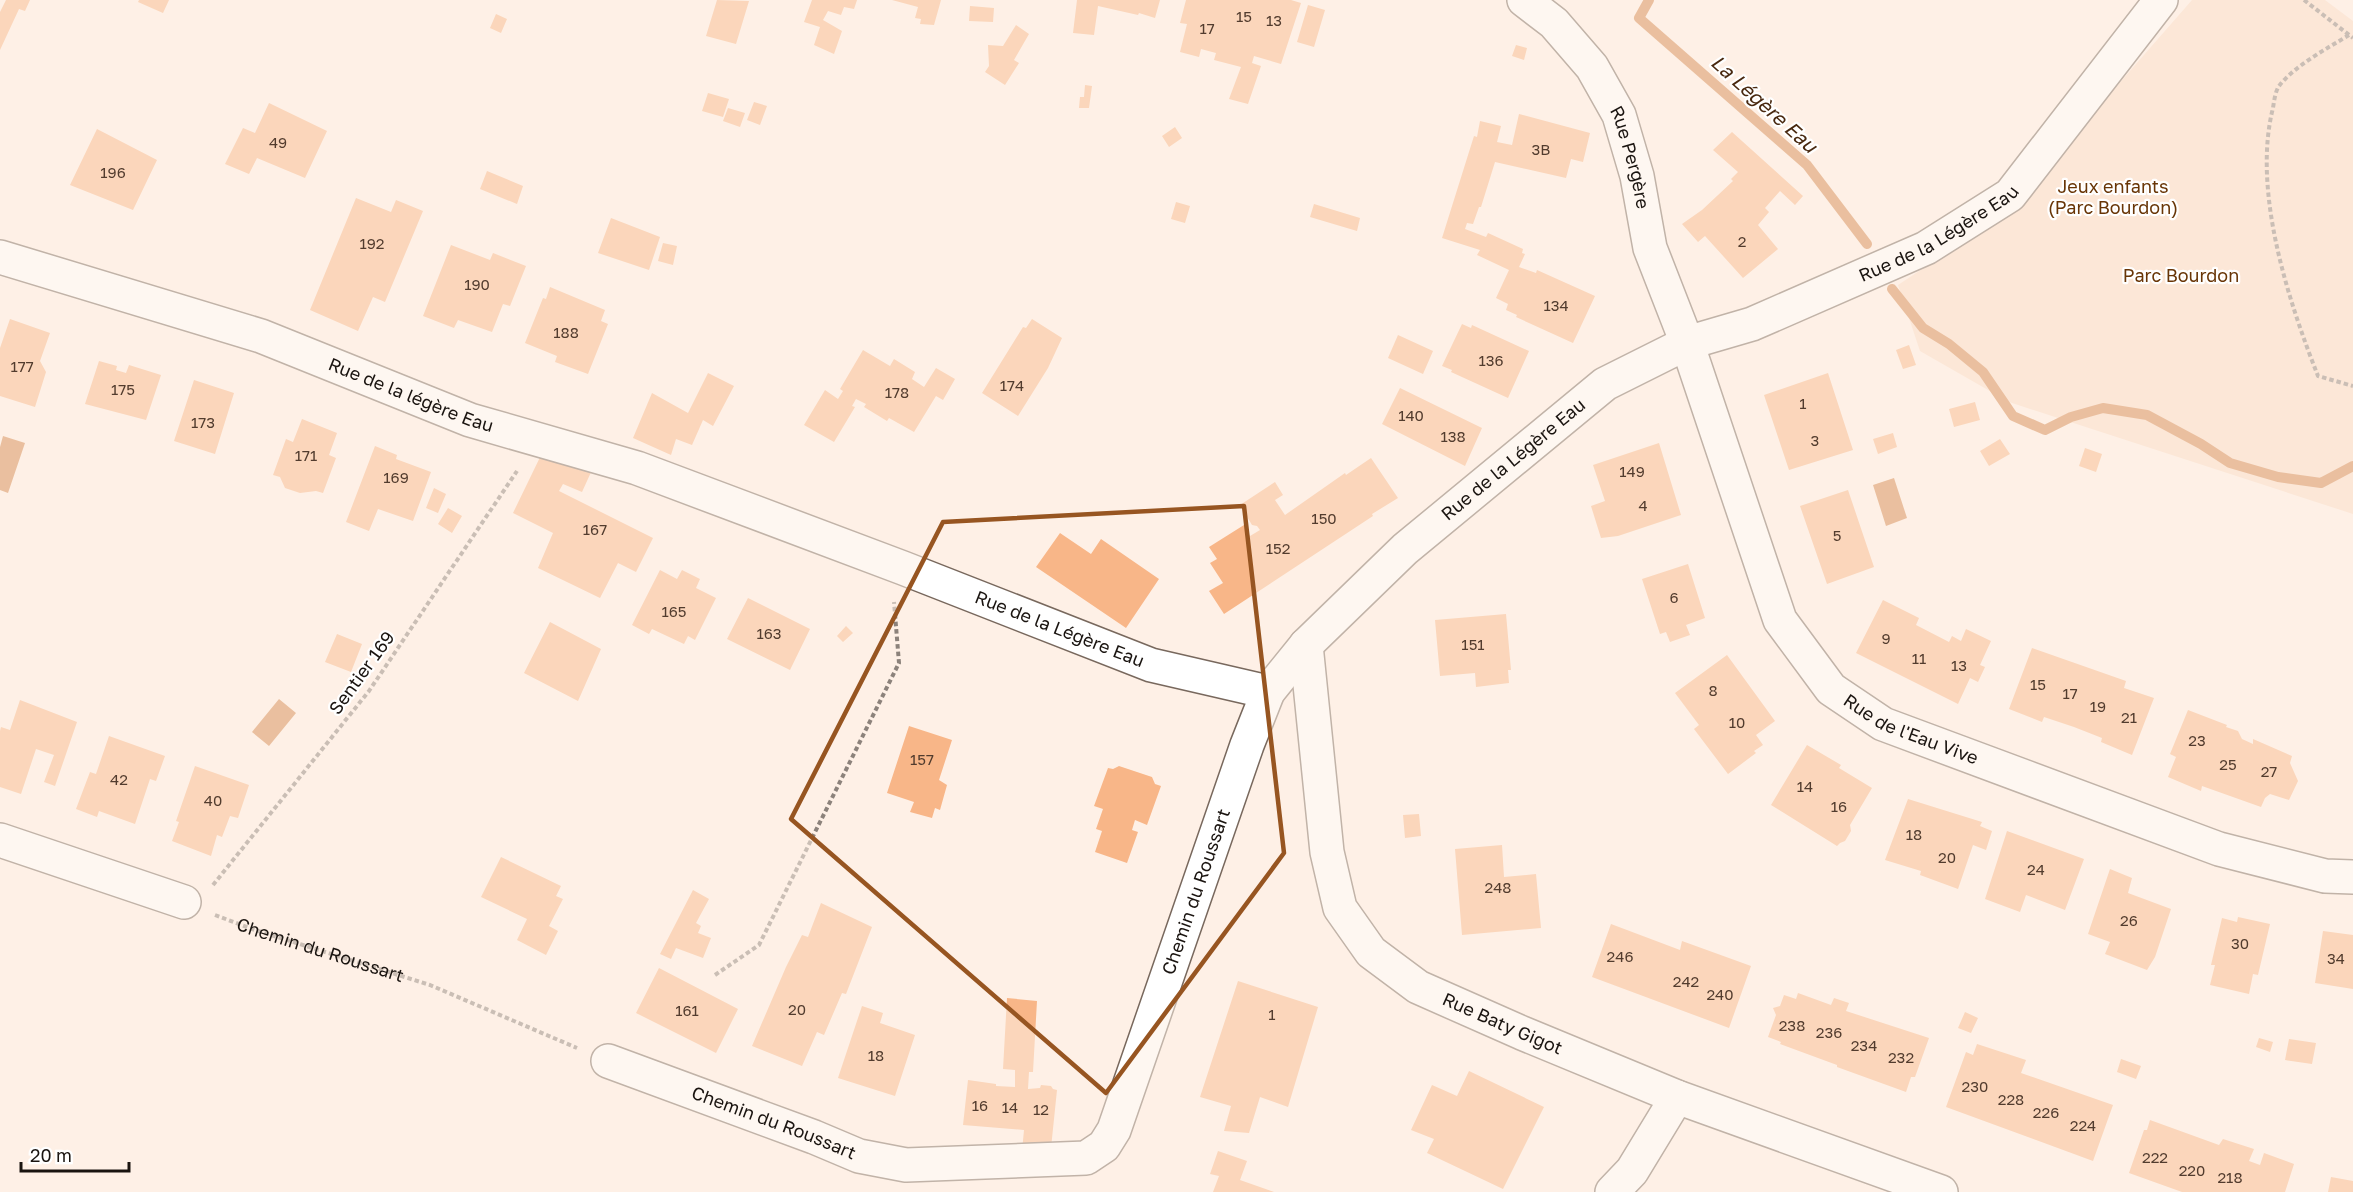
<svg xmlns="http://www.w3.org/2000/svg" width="2353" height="1192" font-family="'Golos Text',sans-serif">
<rect width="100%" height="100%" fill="#fef0e6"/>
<path fill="#fadbc6" d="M2192,0h133l28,21v493l-344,-112 -89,-51 -22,-66 107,-71z"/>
<path fill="#d3844a" d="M3,436l22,7 -17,50 -8,-3v-43z
M1894,478l13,40 -21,8 -13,-41z
M279,699l17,14 -27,33 -17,-14z"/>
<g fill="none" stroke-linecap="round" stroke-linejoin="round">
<path stroke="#d3844a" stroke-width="10" d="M1649,0l-10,18 168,147 60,79
M1892,289l31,39 26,16 34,28 30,44 32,14 26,-13 32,-9 44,7 54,29 29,19 48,14 43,6 32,-17"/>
</g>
<path fill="#f8b688" d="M6,0h24l-5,11 -6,-2 -19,41v-38z
M139,0h30l-6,13 -25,-11z
M717,0l32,1 -13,43 -30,-8z
M812,0h45l-3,9 -10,-2 -3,8 -13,-4 -5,9 19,11 -8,23 -20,-9 6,-18 -16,-5z
M892,0h49l-7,25 -14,-1 1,-5 -6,-1 3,-11z
M1077,0h83l-5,18 -16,-5 -1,2 -40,-9 -4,29 -21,-2z
M1186,0h105l10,3 -20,61 -27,-8 -2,7 9,3 -13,38 -19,-5 12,-32 -27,-7 2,-7 -15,-4 -2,8 -19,-5 7,-28 -7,-1z
M1308,5l17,5 -11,37 -17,-5z
M970,6l24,2 -1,14 -24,-1z
M496,14l11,5 -6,14 -11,-5z
M1016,25l13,9 -15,26 5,3 -14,22 -20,-13 4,-6 -1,-21 15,1z
M1516,45l11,3 -3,12 -12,-4z
M1085,85l7,1 -3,22h-10l1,-11h4z
M708,93l21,6 -6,18 -21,-6z
M754,102l13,4 -7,19 -13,-5z
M269,103l58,28 -22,47 -48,-20 -8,16 -24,-10 18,-36 12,5z
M728,108l17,5 -5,14 -17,-6z
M1519,114l71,19 -7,29 -12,-3 -5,19 -71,-16 -14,45h-2l-6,17 -6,-1 -2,6 21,8 2,-4 35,16 -1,4 3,1 -6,13 17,6 1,-3 58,26 -22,47 -57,-26 1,-2 -11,-5 2,-6 -12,-6 13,-28 -32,-15 3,-5 -38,-12 32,-102 3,1 3,-16 21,5 -4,16 15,3z
M1175,127l7,11 -13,9 -7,-11z
M97,129l60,31 -24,50 -63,-25z
M1732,132l71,64 -8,9 -15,-14 -15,17 4,4 -11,13 20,24 -35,29 -38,-42 -7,6 -16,-18 20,-14 31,-29 -2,-2 7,-7 -25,-22z
M487,171l36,15 -6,18 -37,-15z
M356,198l35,14 5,-12 27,11 -38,91 -12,-5 -15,34 -48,-21z
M1176,202l14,4 -5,17 -14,-4z
M1314,204l46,14 -3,13 -47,-14z
M611,218l49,19 -11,33 -51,-17z
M663,243l14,3 -4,19 -15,-4z
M451,245l39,15 3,-7 33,13 -16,40 -7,-2 -11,28 -34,-12 -4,8 -31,-12z
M550,287l55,23 -4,11 7,3 -20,50 -33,-12 2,-6 -32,-13 18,-45 3,1z
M10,319l40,14 -10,28 6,11 -11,35 -35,-11v-48z
M1032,319l30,19 -14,30 -30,48 -36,-23 41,-66 3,1z
M1462,324l9,4 1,-3 57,26 -21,47 -57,-26 1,-2 -10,-4z
M1398,335l35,16 -10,23 -35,-16z
M1909,345l7,20 -13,4 -7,-19z
M863,350l27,16 4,-7 21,13 -3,7 12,8 12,-19 19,11 -12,21 -7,-4 -22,36 -25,-14 -2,3 -23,-14 2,-3 -10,-5 -4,7 3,1 -21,35 -30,-17 21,-35 13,9 5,-8 -3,-2z
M99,361l18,5 -1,4 10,3 3,-8 32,10 -15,45 -61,-16z
M708,373l26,13 -21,40 -10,-6 -11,25 -16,-6 -5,16 -38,-17 19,-45 36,20z
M1828,373l25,77 -64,20 -25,-75z
M194,380l40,13 -19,61 -41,-13z
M1400,388l82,40 -17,38 -83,-42z
M1975,402l5,18 -26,7 -5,-18z
M302,419l35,14 -8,22 7,3 -13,35 -7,-2 -16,2 -15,-5 -5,-11 -7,-2 13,-36 7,3z
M1893,433l4,14 -19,7 -5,-15z
M2000,439l10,15 -21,12 -9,-15z
M1659,443l22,72 -63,21 -17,2 -10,-32 14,-5 -12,-36z
M375,446l22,9 -1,4 35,13 -18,49 -35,-12 -9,22 -23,-9z
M2085,448l17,6 -6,18 -17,-6z
M544,449l48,21 -10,22 -19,-8 -4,7 94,47 -17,34 -18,-9 -18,35 -62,-30 15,-35 -40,-20z
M1371,458l27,40 -26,16 1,2 -149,98 -15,-23 14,-8 -13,-20 7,-4 -8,-12 35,-22 6,11 10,-6 -3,-4 -5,-1 -12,-20 35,-23 8,13 -8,5 10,15 60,-42 1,2z
M434,488l12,6 -8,19 -12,-5z
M1848,490l26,77 -47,17 -27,-78z
M448,508l14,8 -10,17 -14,-9z
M1060,533l31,21 10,-15 58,40 -33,49 -90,-61z
M1688,564l17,54 -19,7 4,10 -20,7 -4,-10 -6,2 -18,-55z
M660,570l17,9 5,-9 18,9 -4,9 20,10 -21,42 -7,-4 -4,8 -32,-15 -3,5 -17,-9z
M748,598l62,31 -20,41 -63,-31z
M1883,600l36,18 -3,7 33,17 3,-6 9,5 5,-12 25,12 -11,24 5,2 -7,15 -8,-4 -12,26 -102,-51z
M1506,614l5,56h-3l1,13 -33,4 -1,-14 -35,3 -5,-56z
M550,622l51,27 -23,52 -54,-28z
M846,626l7,7 -10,9 -6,-6z
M337,634l25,10 -11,28 -26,-10z
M2032,648l94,33 -2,7 30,10 -22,57 -31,-13 1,-4 -28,-11 -30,-10 -2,5 -33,-13z
M1727,655l48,66 -19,14 7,10 -9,6 2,2 -28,21 -34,-45 5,-4 -24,-32z
M20,700l57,22 -22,64 -11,-4 10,-27 -18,-6 -15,45 -21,-7v-56l1,-4 9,3z
M2188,710l39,15 -1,2 12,4 4,8 11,5v-5l39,17 -2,7 8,18 -9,19 -19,-6 -5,4 -4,9 -59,-21 -1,5 -33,-14 8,-20 -6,-3z
M909,726l43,14 -13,40 8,5 -7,25 -5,-2 -3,10 -22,-6 4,-10 -27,-9z
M109,736l56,20 -9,25 -6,-2 -15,45 -36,-13 -2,6 -21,-8 14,-37 6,2z
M1807,745l34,20 -2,3 33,20 -22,37 1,6 -6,10 -5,2 -3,3 -66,-41z
M195,766l54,19 -11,33 -8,-2 -8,21 -5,-2 -6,21 -39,-15 7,-19 -3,-1z
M1119,766l33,11 3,7 6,2 -14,39 -12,-5 -3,10 6,2 -11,31 -32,-11 7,-21 -6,-2 7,-20 -9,-3 14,-38 5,1z
M1908,799l74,23 -2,4 12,5 -6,19 -13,-5 -15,44 -38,-14 1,-4 -36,-11z
M1419,814l2,22 -16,2 -2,-23z
M2007,831l77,28 -19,51 -39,-15 -6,17 -35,-13z
M1502,845l2,32 32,-3 5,54 -79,7 -7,-86z
M501,857l60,29 -5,10 7,3 -14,27 9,5 -12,24 -29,-15 10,-21 -46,-22z
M2110,869l22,9 -4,15 43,16 -16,48 -8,13 -42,-16 5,-12 -22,-8z
M693,890l16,9 -13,24 5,3 -3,7 13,5 -8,20 -27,-10 -5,11 -11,-5z
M821,903l51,24 -26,67 -4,-1 -18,42 -7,-3 -15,34 -50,-20 34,-79 16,-32 6,2z
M2238,917l32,7 -12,51 -5,-1 -4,20 -39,-9 5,-20h-4l11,-47 15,4z
M1611,924l69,26 2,-9 69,25 -22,62 -137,-51z
M2323,931l30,4v54l-38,-6z
M659,968l79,41 -22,44 -80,-40z
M1238,981l80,26 -30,100 -28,-10 -11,36 -25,-2 7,-25 -31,-9z
M1798,993l33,12 3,-7 15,5 -3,8 83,27 -14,39h-4l-5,15 -69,-25v-2l-57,-21 1,-2 -13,-5 8,-22 -3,-7 7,-2 4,-11 12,4z
M1007,998l30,3 -4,71h-4l-1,17 12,-1 1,-3 10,1 2,3 4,1 -6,58 -29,3 2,-21 -61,-5 5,-45 28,4v2l19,1v-17l-12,-1z
M862,1006l21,7 -3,10 35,12 -20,61 -57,-18z
M1965,1012l13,6 -7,15 -13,-5z
M2259,1038l14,4 -3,10 -14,-5z
M2289,1039l27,4 -4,21 -27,-4z
M1977,1044l49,16 -5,13 92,32 -20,56 -147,-54 20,-55 7,3z
M2121,1059l20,7 -5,13 -19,-7z
M1469,1071l75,36 -41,82 -76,-36 7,-14 -23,-9 21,-45 25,11z
M2150,1120l69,25 4,-6 31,10 -5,12 11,4 4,-12 30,11 -9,28h-103l-53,-19 15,-43h3z
M1218,1151l29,10 -7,19 34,12h-61l6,-16 -9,-2z
M2331,1177l22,4v11h-25z"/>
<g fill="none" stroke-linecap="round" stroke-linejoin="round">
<g stroke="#78685d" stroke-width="36">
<g id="minor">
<path id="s2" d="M1524,0l30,23 38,44 27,48 18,61 13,72 37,95 93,277 51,69 52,35 336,125 106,27 28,1"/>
<path id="s3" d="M0,257l261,79 209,84 167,48 266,100 248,97 117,27"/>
<path id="s4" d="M1306,645l21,207 13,56 31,44 47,35 104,46 155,64 264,95"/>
<path d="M0,840l184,62"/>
<path id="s5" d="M608,1061l206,76 45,19 47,9 180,-7 18,-12 10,-16 133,-385 21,-53 38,-47 99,-96 200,-165 82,-41 65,-19 174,-76 84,-53 151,-195"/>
<path d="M1612,1192l20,-21 45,-74"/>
</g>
</g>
<g stroke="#8c827b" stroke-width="4" stroke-dasharray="4.5 3" stroke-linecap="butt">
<path d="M2304,0l49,38"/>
<path d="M2349,35c-21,13 -55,31 -70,51 -4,6 -5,16 -6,22 -21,82 15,192 45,268l35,10"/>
<path d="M213,885l156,-194 148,-220"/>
<path id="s1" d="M215,915l37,14 178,56 147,63"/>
<path d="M715,975l44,-30 140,-282 -5,-61"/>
</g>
<use href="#minor" stroke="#fff" stroke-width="33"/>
</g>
<path d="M0 0H2353V1192H0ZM1244,506l40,347 -178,240 -315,-274 152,-297z" fill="#fef0e6" fill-opacity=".55" fill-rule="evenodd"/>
<path fill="none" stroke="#975521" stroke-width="4.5" stroke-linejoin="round" d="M1244,506l40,347 -178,240 -315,-274 152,-297z"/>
<g text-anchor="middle" stroke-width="4.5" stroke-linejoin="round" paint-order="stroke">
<g font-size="15" fill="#523c2e">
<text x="1244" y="22">15</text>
<text x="1274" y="26">13</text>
<text x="1207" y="34">17</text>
<text x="278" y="148">49</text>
<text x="1541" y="155">3B</text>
<text x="113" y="178">196</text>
<text x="1742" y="247">2</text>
<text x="372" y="249">192</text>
<text x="477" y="290">190</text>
<text x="1556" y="311">134</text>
<text x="566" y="338">188</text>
<text x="1491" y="366">136</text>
<text x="22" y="372">177</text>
<text x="1012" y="391">174</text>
<text x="123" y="395">175</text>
<text x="897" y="398">178</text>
<text x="1803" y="409">1</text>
<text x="1411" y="421">140</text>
<text x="203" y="428">173</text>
<text x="1453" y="442">138</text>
<text x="1815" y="446">3</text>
<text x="306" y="461">171</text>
<text x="1632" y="477">149</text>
<text x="396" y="483">169</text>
<text x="1643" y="511">4</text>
<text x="1324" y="524">150</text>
<text x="595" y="535">167</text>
<text x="1837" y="541">5</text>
<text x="1278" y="554">152</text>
<text x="1674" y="603">6</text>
<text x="674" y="617">165</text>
<text x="769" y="639">163</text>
<text x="1886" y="644">9</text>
<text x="1473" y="650">151</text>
<text x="1919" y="664">11</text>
<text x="1959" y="671">13</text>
<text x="2038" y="690">15</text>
<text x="1713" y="696">8</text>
<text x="2070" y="699">17</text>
<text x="2098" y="712">19</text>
<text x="2129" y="723">21</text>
<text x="1737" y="728">10</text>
<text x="2197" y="746">23</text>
<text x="922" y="765">157</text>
<text x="2228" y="770">25</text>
<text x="2269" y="777">27</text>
<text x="119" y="785">42</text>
<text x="1805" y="792">14</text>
<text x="213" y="806">40</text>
<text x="1839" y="812">16</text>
<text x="1914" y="840">18</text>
<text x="1947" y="863">20</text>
<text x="2036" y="875">24</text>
<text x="1498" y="893">248</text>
<text x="2129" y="926">26</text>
<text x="2240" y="949">30</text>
<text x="1620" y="962">246</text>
<text x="2336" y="964">34</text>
<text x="1686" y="987">242</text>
<text x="1720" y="1000">240</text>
<text x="797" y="1015">20</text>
<text x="687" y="1016">161</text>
<text x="1272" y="1020">1</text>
<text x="1792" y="1031">238</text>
<text x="1829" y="1038">236</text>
<text x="1864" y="1051">234</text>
<text x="876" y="1061">18</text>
<text x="1901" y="1063">232</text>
<text x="1975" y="1092">230</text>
<text x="2011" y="1105">228</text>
<text x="980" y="1111">16</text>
<text x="1010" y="1113">14</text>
<text x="1041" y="1115">12</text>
<text x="2046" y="1118">226</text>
<text x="2083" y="1131">224</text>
<text x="2155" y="1163">222</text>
<text x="2192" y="1176">220</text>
<text x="2230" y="1183">218</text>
</g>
<g font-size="18" fill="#1a1410" stroke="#fff">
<text dy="6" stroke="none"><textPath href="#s2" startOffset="195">Rue Pergère</textPath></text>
<text dy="6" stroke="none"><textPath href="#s5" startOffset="1826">Rue de la Légère Eau</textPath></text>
<text dy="6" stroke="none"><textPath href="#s3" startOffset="434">Rue de la légère Eau</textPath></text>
<text dy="6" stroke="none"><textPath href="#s5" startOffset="1340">Rue de la Légère Eau</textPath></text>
<text dy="6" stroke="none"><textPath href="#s3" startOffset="1124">Rue de la Légère Eau</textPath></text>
<text transform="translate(362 673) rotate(-54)" y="6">Sentier 169</text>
<text dy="6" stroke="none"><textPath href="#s2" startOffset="858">Rue de l'Eau Vive</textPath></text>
<text dy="6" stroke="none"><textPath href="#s5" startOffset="789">Chemin du Roussart</textPath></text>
<text dy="6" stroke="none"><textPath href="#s1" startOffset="111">Chemin du Roussart</textPath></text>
<text dy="6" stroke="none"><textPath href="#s4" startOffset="470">Rue Baty Gigot</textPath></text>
<text dy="6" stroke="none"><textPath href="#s5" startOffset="177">Chemin du Roussart</textPath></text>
</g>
<g font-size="18" fill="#683506" stroke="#fff">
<text x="2113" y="193">Jeux enfants<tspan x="2113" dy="21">(Parc Bourdon)</tspan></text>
<text x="2181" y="282">Parc Bourdon</text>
</g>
<g font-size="20" font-style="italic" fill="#492910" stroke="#fff">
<text transform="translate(1764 104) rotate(42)" y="7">La Légère Eau</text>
</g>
</g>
<path d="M21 1162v9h108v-9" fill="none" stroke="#1a1410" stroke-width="3"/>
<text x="30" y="1162" font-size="18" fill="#1a1410" stroke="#ffffff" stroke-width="4.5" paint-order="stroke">20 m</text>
</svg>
